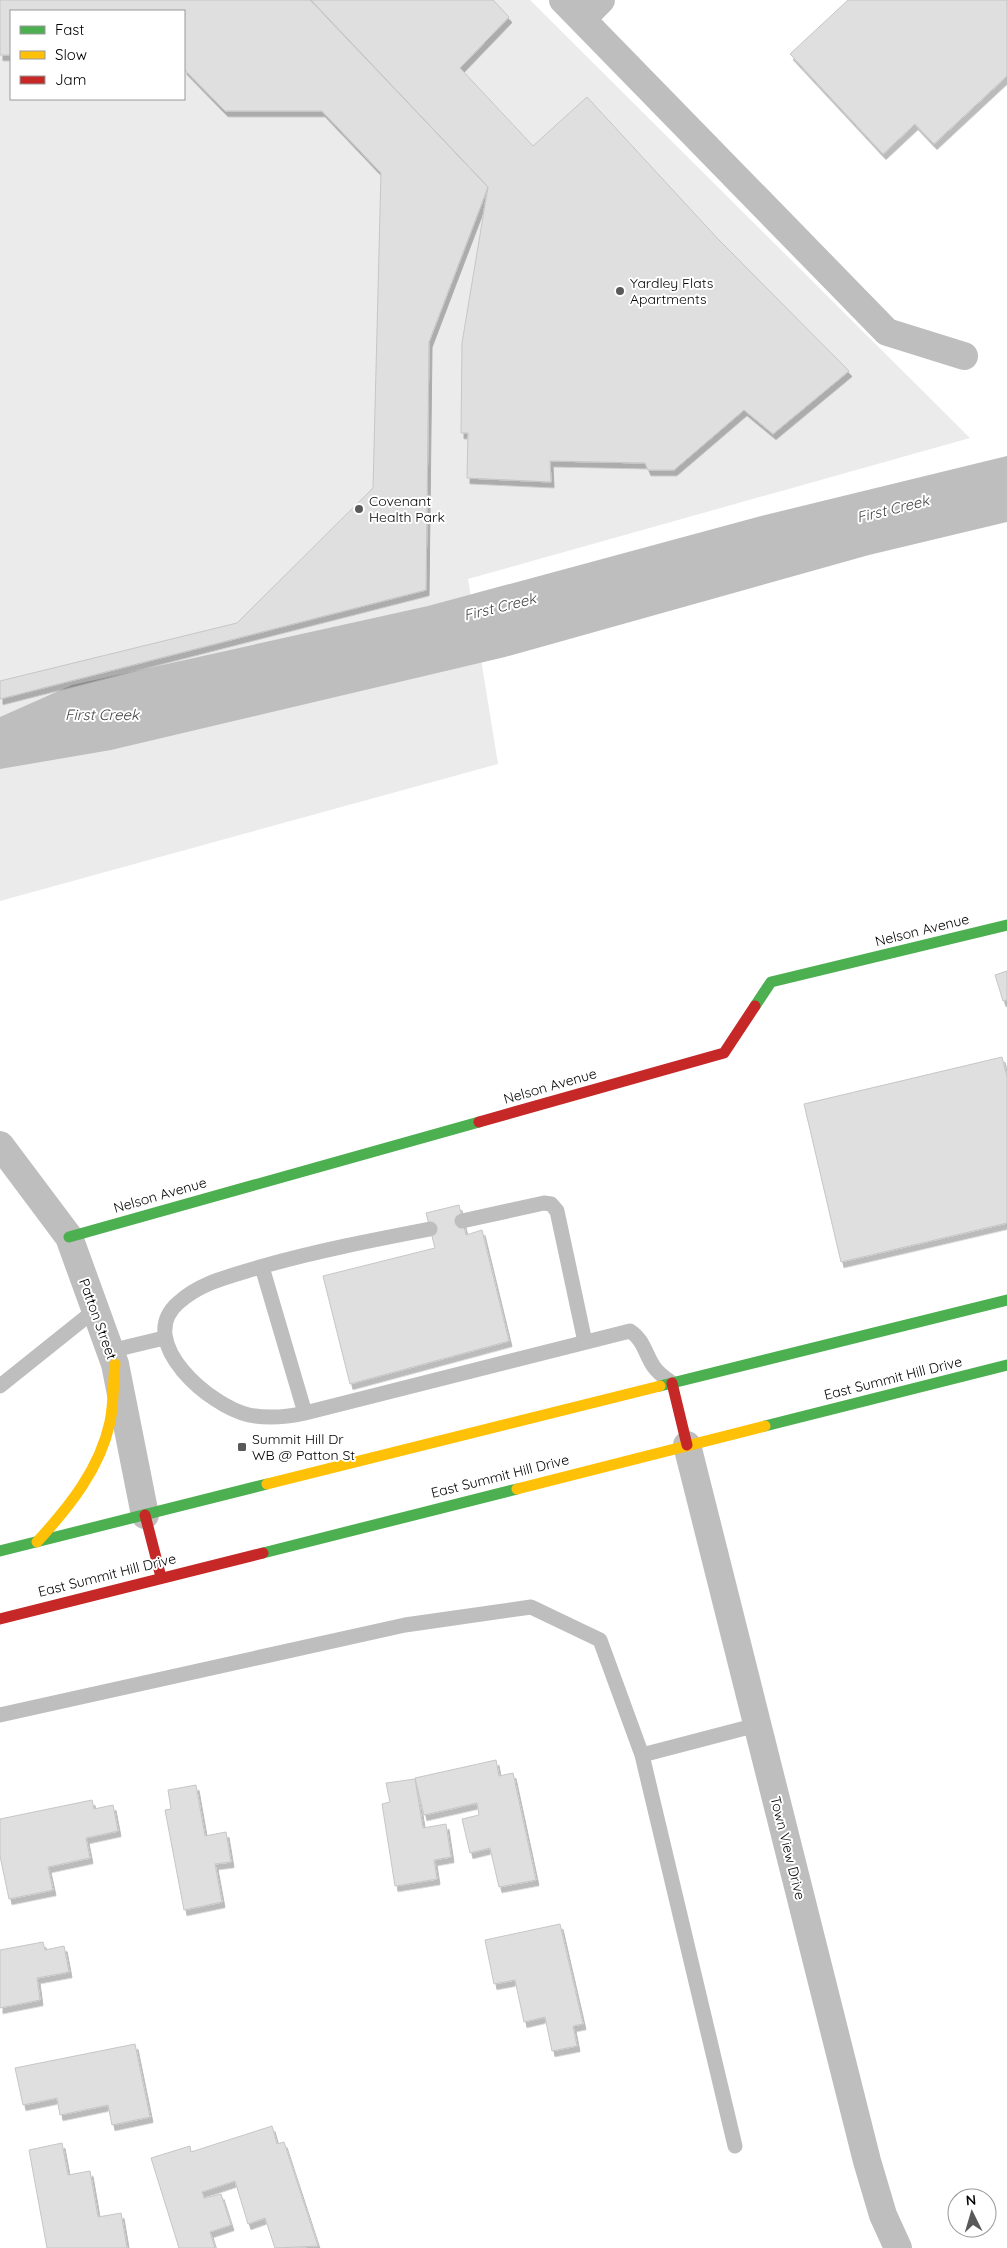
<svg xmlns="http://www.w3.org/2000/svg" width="1007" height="2248" font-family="Quicksand,sans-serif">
<defs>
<filter id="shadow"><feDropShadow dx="3" dy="5.5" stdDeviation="0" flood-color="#0004"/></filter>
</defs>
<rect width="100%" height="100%" fill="#fff"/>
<path fill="#ebebeb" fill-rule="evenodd" d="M0,0h530l440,438 -502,141 30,185 -498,137zM11,11h173v88h-173z"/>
<path fill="#bebebe" d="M1007,456v66l-138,33 -364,102 -394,93 -111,19v-52l72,-32 356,-79 333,-90z"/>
<path fill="#dfdfdf" stroke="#c6c6c6" filter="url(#shadow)" d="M0,0h311l177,187 -59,155 -3,248 -426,109v-18l237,-58 136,-135 8,-315 -59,-62h-97l-41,-42v-58h-173v44h-11z
M310,0h183l16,17 -49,51 73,78 54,-49 131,142 131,132 -76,63 -29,-24 -70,60h-26l-3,-7 -95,-2 1,21 -84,-4 1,-45h-7l1,-90 26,-156z
M848,0h159v76l-73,68 -19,-20 -32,30 -93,-100z
M1007,971v29l-4,1 -8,-26z
M1002,1057l5,20v146l-166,39 -37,-158z
M459,1205l7,30 16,-5 27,111 -159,43 -27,-108 112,-28 -9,-35z
M496,1760l3,16 14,-3 23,107 -37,7 -9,-39 -20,5 -8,-34 17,-4 -2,-12 -53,12 -9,-37z
M415,1779l8,49 23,-4 5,33 -17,3 3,19 -42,7 -13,-82 8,-2 -4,-19z
M196,1785l9,51 21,-4 5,30 -16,2 7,38 -38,8 -19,-100 6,-1 -3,-19z
M92,1800l2,9 19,-4 5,26 -32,7 4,20 -42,9 5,23 -44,9 -9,-43v-37z
M560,1924l23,100 -10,2 4,20 -25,5 -7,-34 -21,5 -9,-42 -21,4 -9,-44z
M43,1942l2,8 19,-4 5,26 -32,6 3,22 -40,8v-58z
M135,2044l15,73 -38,8 -4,-20 -48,10 -3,-17 -34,7 -8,-37z
M272,2126l5,18 7,-2 34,104 -43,2 -10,-30 -17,6 -13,-43 -33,11 2,6 17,-4 10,31 -21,7 5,16h-36l-28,-90 39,-12 1,6z
M62,2143l6,32 22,-4 8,46 23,-4 6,35h-80l-18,-98z"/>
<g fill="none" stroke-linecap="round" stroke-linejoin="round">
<path stroke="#bebebe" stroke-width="15" d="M462,1221l82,-18 7,1 6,7 28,131
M262,1267l43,146c-18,4 -37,6 -56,2 -38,-8 -115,-73 -71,-112 23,-21 53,-27 82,-36 56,-16 113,-27 170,-38
M110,1351l54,-13
M0,1386l95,-76
M305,1413l325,-82c14,9 15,23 24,36 5,7 11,11 18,16
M0,1715l405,-90 126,-18 69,33 42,115 93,391
M642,1755l115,-30"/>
<path stroke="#bebebe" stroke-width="28" d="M563,0l324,332 77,24
M582,19l19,-19
M0,1145l69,92 46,127 30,151
M687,1445l180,716 16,54 15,33"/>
<path stroke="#4caf50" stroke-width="11" d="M755,1006l16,-24 236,-57
M69,1237l410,-115
M660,1386l347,-86
M765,1426l242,-61
M0,1551l267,-67
M263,1553l254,-64"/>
<path stroke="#ffc107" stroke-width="11" d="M267,1484l393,-98
M517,1489l248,-63
M37,1542c32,-35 63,-73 73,-120 4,-19 3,-39 5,-58"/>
<path stroke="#c62828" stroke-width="11" d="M479,1122l245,-69 31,-47
M672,1383l15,62
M145,1515l16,62
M0,1619l263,-66"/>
</g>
<g fill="#595959" stroke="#fff" stroke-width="2">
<circle cx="620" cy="291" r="5"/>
<circle cx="359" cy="509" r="5"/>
<rect x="237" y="1442" width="10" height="10" rx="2.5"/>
</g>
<g text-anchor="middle" stroke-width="4" stroke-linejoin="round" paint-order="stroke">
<g font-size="14" fill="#000" stroke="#fff" text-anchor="start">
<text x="630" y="288">Yardley Flats<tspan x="630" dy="16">Apartments</tspan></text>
<text x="369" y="506">Covenant<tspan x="369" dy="16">Health Park</tspan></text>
<text x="252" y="1444">Summit Hill Dr<tspan x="252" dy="16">WB @ Patton St</tspan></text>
</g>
<g font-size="14" fill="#000" stroke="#fff">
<text transform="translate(922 930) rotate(-14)" y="5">Nelson Avenue</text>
<text transform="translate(550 1086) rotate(-16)" y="5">Nelson Avenue</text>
<text transform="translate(160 1195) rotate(-16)" y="5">Nelson Avenue</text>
<text transform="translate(98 1319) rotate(70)" y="5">Patton Street</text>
<text transform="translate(893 1378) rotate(-14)" y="5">East Summit Hill Drive</text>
<text transform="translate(500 1476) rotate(-14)" y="5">East Summit Hill Drive</text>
<text transform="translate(107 1575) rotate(-14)" y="5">East Summit Hill Drive</text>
<text transform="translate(788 1848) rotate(76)" y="5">Town View Drive</text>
</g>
<g font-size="15" font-style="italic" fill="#434343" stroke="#fff">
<text transform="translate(893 509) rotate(-14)" y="5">First Creek</text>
<text transform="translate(500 607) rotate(-14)" y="5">First Creek</text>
<text x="102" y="720">First Creek</text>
</g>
</g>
<rect x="10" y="10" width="175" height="90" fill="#ffffff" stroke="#999999"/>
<rect x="20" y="26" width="25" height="8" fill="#4caf50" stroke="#999999"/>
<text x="55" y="35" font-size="15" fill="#000000">Fast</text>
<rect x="20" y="51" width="25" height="8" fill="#ffc107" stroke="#999999"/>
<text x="55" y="60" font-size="15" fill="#000000">Slow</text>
<rect x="20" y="76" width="25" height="8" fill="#c62828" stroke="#999999"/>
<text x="55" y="85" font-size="15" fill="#000000">Jam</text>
<g transform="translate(972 2213) rotate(355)"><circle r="24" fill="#ffffff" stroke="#999999"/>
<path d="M0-4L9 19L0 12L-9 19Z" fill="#595959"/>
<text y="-8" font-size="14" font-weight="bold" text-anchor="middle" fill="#000000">N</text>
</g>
</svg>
